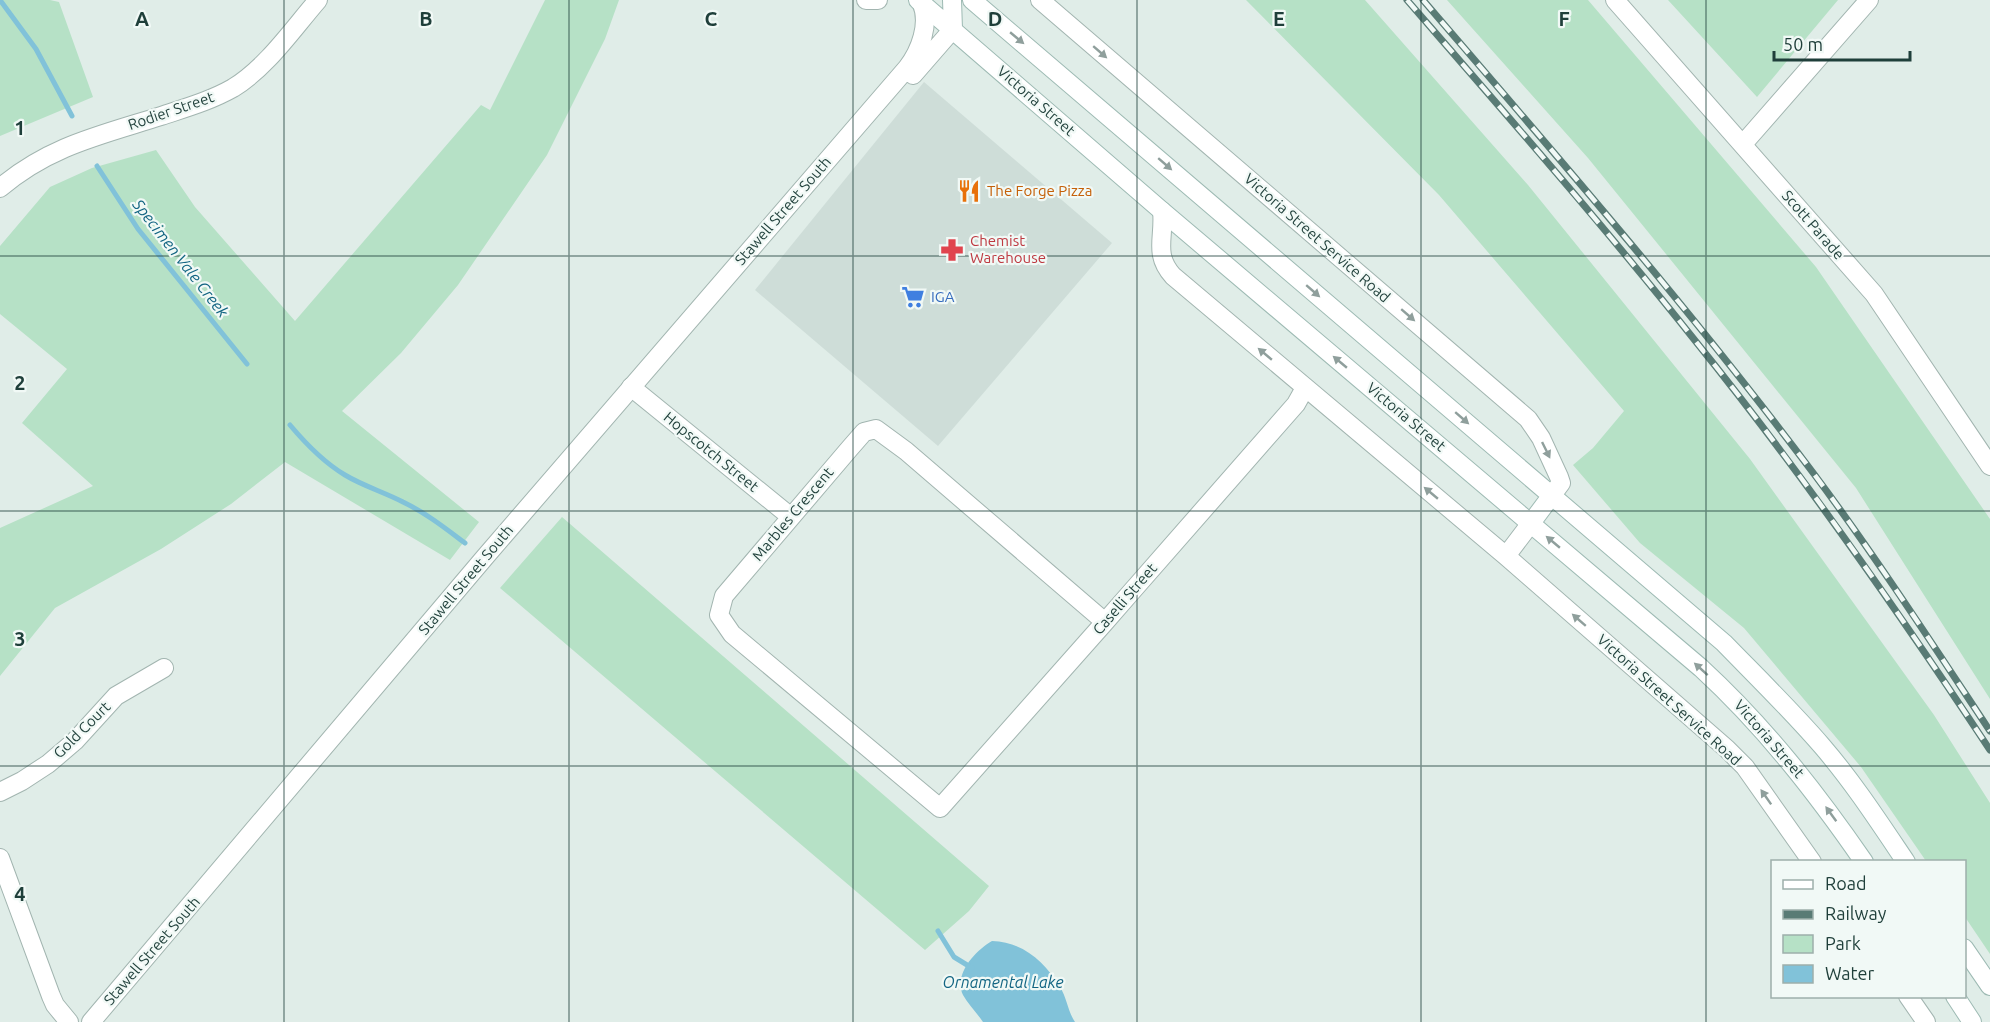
<svg xmlns="http://www.w3.org/2000/svg" width="1990" height="1022" font-family="Ubuntu,sans-serif">
<rect width="100%" height="100%" fill="#e0ede8"/>
<path fill="#ceddd8" d="M924,82l188,161 -174,203 -183,-156z"/>
<path fill="#b6e1c6" d="M0,0h50l9,2 34,95 -93,39z
M545,0h74l-14,39 -58,116 -89,130 -57,68 -59,58 137,111 -29,38 -165,-98 -54,42 -70,45 -106,59 -55,68v-148l93,-42 -71,-63 45,-54 -67,-55v-68l50,-59 42,-19 64,-18 39,57 100,114 186,-216 9,5z
M1246,0h119l163,185 222,274 184,256 56,88v151l-25,-37 -1,-55 -38,-1 -65,-94 -117,-139 -104,-85 -67,-78 20,-17 31,-37 -185,-216z
M1447,0h141l228,267 174,252v180l-134,-211 -268,-330z
M1668,0h170l-81,97z
M562,517l427,369 -20,25 -44,39 -425,-362z"/>
<path fill="#81c2d9" d="M992,941c31,1 52,20 68,46 7,11 8,25 15,35h-92c-6,-9 -15,-18 -20,-27 -10,-21 13,-45 29,-54z"/>
<g fill="none" stroke-linecap="round" stroke-linejoin="round">
<path stroke="#81c2d9" stroke-width="5" d="M0,0l36,49 36,67
M97,166l41,63 109,135
M290,425c16,19 33,37 55,50 18,11 39,17 58,27 23,11 42,26 62,41
M938,931l16,26 18,11"/>
<g stroke="#a2b5b0" stroke-width="20">
<path id="minor" d="M866,0h12
M1040,0l488,419 13,19 18,39 2,6 -9,12
M1615,0l259,294 116,172
M1743,144l126,-144
M0,188c49,-42 101,-53 161,-72 24,-8 49,-15 72,-28 34,-21 59,-58 85,-88
M1162,211c3,26 -9,43 11,65l333,280 221,193 18,18 67,95
M631,387l160,130
M1506,556l25,-33
M1105,622l-199,-171 -30,-22 -12,3 -14,16 -126,148 -5,19 13,19 208,174 165,-186 21,-24 170,-194 9,-16
M0,792l22,-11 26,-17 27,-23 41,-45 48,-28
M0,858l51,138 4,9 14,17
M1908,996l18,26"/>
</g>
<g stroke="#a2b5b0" stroke-width="20">
<path id="tertiary" d="M913,75l40,-46
M91,1022l394,-465 422,-489c13,-17 24,-45 14,-66"/>
</g>
<g stroke="#9dbab3" stroke-width="20">
<path id="secondary" d="M918,0l244,211 539,457c63,58 114,123 163,194
M952,0l1,29
M972,0l752,643c33,34 67,67 98,103 31,36 57,76 84,116
M1531,523l21,-28
M1964,948l26,38
M1955,996l17,26"/>
</g>
<use href="#minor" stroke="#fff" stroke-width="18"/>
<use href="#tertiary" stroke="#fff" stroke-width="18"/>
<use href="#secondary" stroke="#fff" stroke-width="18"/>
<g stroke="#597b75" stroke-width="7">
<path id="rail" d="M1407,0c98,113 197,226 290,343 105,130 201,268 293,407
M1423,0c133,155 268,310 391,474 62,83 119,171 176,257"/>
</g>
<use href="#rail" stroke="#f1f9f6" stroke-width="4.5" stroke-dasharray="14" stroke-linecap="butt"/>
</g>
<defs><path id="oneway-solid" d="M-6-.8H1V-3.2L6.5 0L1 3.2V.8H-6Z" transform="scale(1.5)"/></defs>
<g fill="#8f9f9c">
<use href="#oneway-solid" transform="translate(1017 38) rotate(40)"/>
<use href="#oneway-solid" transform="translate(1100 52) rotate(41)"/>
<use href="#oneway-solid" transform="translate(1165 164) rotate(41)"/>
<use href="#oneway-solid" transform="translate(1313 291) rotate(41)"/>
<use href="#oneway-solid" transform="translate(1408 315) rotate(41)"/>
<use href="#oneway-solid" transform="translate(1265 354) rotate(-140)"/>
<use href="#oneway-solid" transform="translate(1340 362) rotate(-140)"/>
<use href="#oneway-solid" transform="translate(1462 418) rotate(41)"/>
<use href="#oneway-solid" transform="translate(1546 450) rotate(64)"/>
<use href="#oneway-solid" transform="translate(1431 493) rotate(-140)"/>
<use href="#oneway-solid" transform="translate(1553 542) rotate(-140)"/>
<use href="#oneway-solid" transform="translate(1579 620) rotate(-139)"/>
<use href="#oneway-solid" transform="translate(1701 669) rotate(-138)"/>
<use href="#oneway-solid" transform="translate(1766 797) rotate(-125)"/>
<use href="#oneway-solid" transform="translate(1831 814) rotate(-126)"/>
</g>
<path fill="none" stroke="#1f3f3a" stroke-width="1.5" stroke-opacity="0.55" d="M284,0v1022M569,0v1022M853,0v1022M1137,0v1022M1421,0v1022M1706,0v1022M0,256h1990M0,511h1990M0,766h1990"/>
<defs>
<g id="restaurant-bare" transform="scale(1.8)"><path d="M-5-6h1v4h1v-4h1v4h1v-4h1v5L-1.5 .5V6h-2V.5L-5-1ZM5-6V6H3V1.5H1.5Q1.5-4 5-6Z" fill="#e8710a" stroke="#f1f9f6" stroke-width="2.5" paint-order="stroke"/></g>
<g id="pharmacy-bare" transform="scale(1.8)"><path d="M-2-6h4v4h4v4h-4v4h-4v-4h-4v-4h4Z" fill="#e0444e" stroke="#f1f9f6" stroke-width="2.5" paint-order="stroke"/></g>
<g id="supermarket-bare" transform="scale(1.8)"><path d="M-6-5.5h2.5l.6 2H6L4.5 2H-2.5L-4.4-4H-6ZM-1.5 3.2a1.3 1.3 0 1 0 .1 0ZM3 3.2a1.3 1.3 0 1 0 .1 0Z" fill="#3f7fe0" stroke="#f1f9f6" stroke-width="2.5" paint-order="stroke"/></g>
</defs>
<g fill-rule="evenodd">
<use href="#restaurant-bare" x="969" y="191"/>
<use href="#pharmacy-bare" x="952" y="250"/>
<use href="#supermarket-bare" x="913" y="297"/>
</g>
<g text-anchor="middle" stroke-width="4.5" stroke-linejoin="round" paint-order="stroke">
<g font-size="15" fill="#1f3f3a" stroke="#f1f9f6">
<text transform="translate(1036 101) rotate(41)" y="5">Victoria Street</text>
<text transform="translate(171 111) rotate(-19)" y="5">Rodier Street</text>
<text transform="translate(783 211) rotate(-49)" y="5">Stawell Street South</text>
<text transform="translate(1813 225) rotate(49)" y="5">Scott Parade</text>
<text transform="translate(1317 238) rotate(41)" y="5">Victoria Street Service Road</text>
<text transform="translate(1406 417) rotate(40)" y="5">Victoria Street</text>
<text transform="translate(711 452) rotate(39)" y="5">Hopscotch Street</text>
<text transform="translate(793 514) rotate(-50)" y="5">Marbles Crescent</text>
<text transform="translate(466 580) rotate(-50)" y="5">Stawell Street South</text>
<text transform="translate(1125 599) rotate(-49)" y="5">Caselli Street</text>
<text transform="translate(1669 700) rotate(42)" y="5">Victoria Street Service Road</text>
<text transform="translate(82 730) rotate(-45)" y="5">Gold Court</text>
<text transform="translate(1769 739) rotate(49)" y="5">Victoria Street</text>
<text transform="translate(152 951) rotate(-49)" y="5">Stawell Street South</text>
</g>
<g font-size="15" fill="#c56008" stroke="#f1f9f6" text-anchor="start">
<text x="987" y="196">The Forge Pizza</text>
</g>
<g font-size="15" fill="#be3a42" stroke="#f1f9f6" text-anchor="start">
<text x="970" y="246">Chemist<tspan x="970" dy="17">Warehouse</tspan></text>
</g>
<g font-size="15" fill="#366cbe" stroke="#f1f9f6" text-anchor="start">
<text x="931" y="302">IGA</text>
</g>
<g font-size="16" font-style="italic" fill="#116482" stroke="#f1f9f6">
<text transform="translate(181 258) rotate(52)" y="6">Specimen Vale Creek</text>
<text x="1003" y="988">Ornamental Lake</text>
</g>
</g>
<g font-size="20" text-anchor="middle" font-weight="bold" fill="#1f3f3a" stroke="#f1f9f6" stroke-width="4.5" stroke-linejoin="round" paint-order="stroke">
<text x="142" y="26">A</text>
<text x="426" y="26">B</text>
<text x="711" y="26">C</text>
<text x="995" y="26">D</text>
<text x="1279" y="26">E</text>
<text x="1564" y="26">F</text>
<text x="20" y="135">1</text>
<text x="20" y="390">2</text>
<text x="20" y="646">3</text>
<text x="20" y="901">4</text>
</g>
<rect x="1771" y="860" width="195" height="138" fill="#f1f9f6" stroke="#9dafab" stroke-width="1.5"/>
<rect x="1783" y="880" width="30" height="9" fill="#ffffff" stroke="#9dafab" stroke-width="1.5"/>
<text x="1825" y="890" font-size="18" fill="#1f3f3a">Road</text>
<rect x="1783" y="910" width="30" height="9" fill="#597b75" stroke="#9dafab" stroke-width="1.5"/>
<text x="1825" y="920" font-size="18" fill="#1f3f3a">Railway</text>
<rect x="1783" y="935" width="30" height="18" fill="#b6e1c6" stroke="#9dafab" stroke-width="1.5"/>
<text x="1825" y="950" font-size="18" fill="#1f3f3a">Park</text>
<rect x="1783" y="965" width="30" height="18" fill="#81c2d9" stroke="#9dafab" stroke-width="1.5"/>
<text x="1825" y="980" font-size="18" fill="#1f3f3a">Water</text>
<path d="M1774 51v9h136v-9" fill="none" stroke="#1f3f3a" stroke-width="3"/>
<text x="1783" y="51" font-size="18" fill="#1f3f3a" stroke="#f1f9f6" stroke-width="4.5" paint-order="stroke">50 m</text>
</svg>
